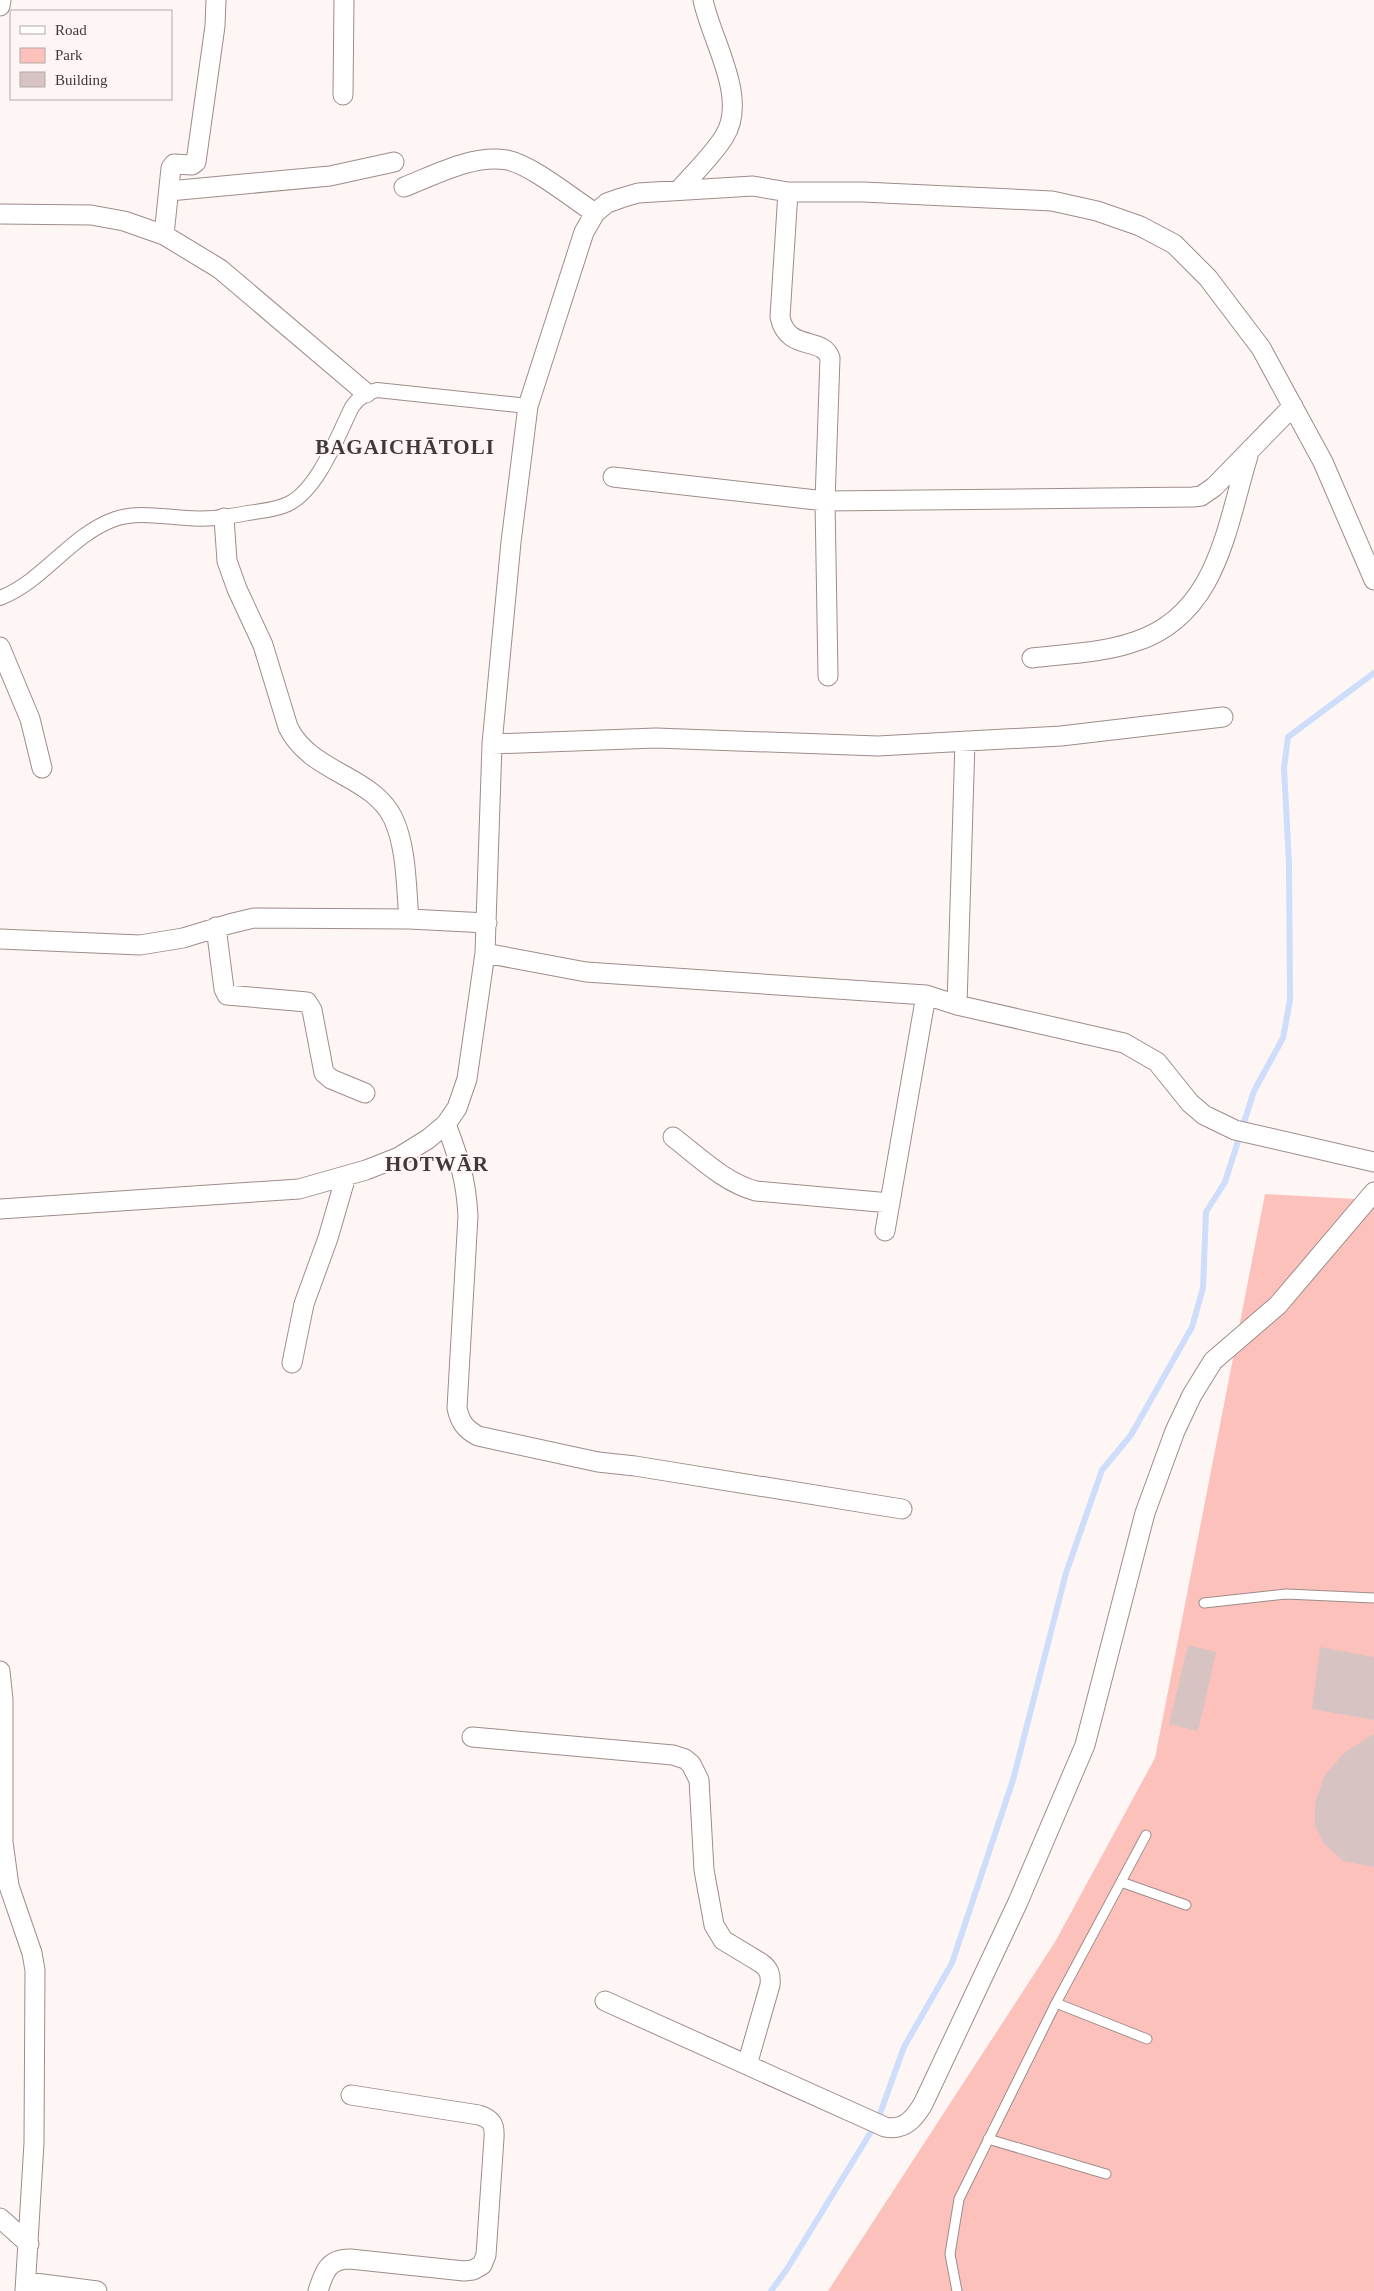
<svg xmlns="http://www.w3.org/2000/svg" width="1374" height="2291" font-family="'Times New Roman',serif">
<rect width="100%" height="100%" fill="#fef6f5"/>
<path fill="#fdc1bb" d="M1265,1194l109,6v1091h-546l227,-349 100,-184z"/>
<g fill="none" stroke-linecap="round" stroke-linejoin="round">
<path stroke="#cdddfa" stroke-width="6" d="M771,2291l16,-22 90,-147 27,-75 48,-84 61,-183 53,-207 36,-103 29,-35 61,-108 11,-39 3,-76 19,-30 29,-91 29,-53 7,-38 -1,-136 -5,-96 4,-31 86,-64"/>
</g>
<path fill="#d7c4c2" d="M1188,1645l28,7 -18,79 -29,-7z
M1320,1647l54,10v63l-62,-11z
M1374,1734v133l-31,-6 -19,-17 -9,-19v-21l9,-28 21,-24z"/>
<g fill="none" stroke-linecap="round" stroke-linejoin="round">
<g stroke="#9e8c8a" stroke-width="11">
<path id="service" d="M1204,1603l82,-9 88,4
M1121,1882l65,23
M1056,2003l91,36
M988,2139l118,35
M957,2291l-7,-37 9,-55 97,-196 90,-168"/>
</g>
<g stroke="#9e8c8a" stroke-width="16">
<path id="pedestrian" d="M0,598c44,-17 70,-63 115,-79 23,-8 49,-2 72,-1 21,2 40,-1 61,-5 13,-2 28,-3 40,-9 30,-14 50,-69 64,-97 7,-10 14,-14 25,-17l151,16"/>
</g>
<g stroke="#9e8c8a" stroke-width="21">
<path id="minor" d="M0,6l1,-6
M343,95l1,-95
M404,187c31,-12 69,-33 103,-27 25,5 66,39 88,53
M679,190c15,-17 33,-34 45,-53 25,-39 -13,-97 -21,-137
M169,191l161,-15 64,-14
M788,192l-8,125c7,35 43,19 50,41l-5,143 3,175
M0,214l91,1 33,6 40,14 56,34 146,124
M164,235l7,-67 3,-4 18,1 4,-3 19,-136 1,-26
M613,477l212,24 368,-4 8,-1 13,-9 79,-81
M224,518l3,43 10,28 26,56 25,82c22,46 84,48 105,91 14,30 13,69 16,101
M0,647l30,72 12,49
M1032,658c33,-4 70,-5 102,-16 83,-26 92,-114 114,-186
M492,744l164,-6 222,8 183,-10 162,-19
M216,927l8,62 3,6 80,7 5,8 12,63 7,6 34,14
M0,939l140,6 43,-7 46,-14 25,-6 155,1 78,4
M485,953l101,19 340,23 31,10 167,38 33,19 33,41 14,12 31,15 139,32
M957,1005l8,-264
M446,1124c13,35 20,54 22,92l-11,192c3,14 8,21 21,28l120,26 37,4 267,43
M673,1137c26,20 52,46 83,54l134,12
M0,1209l299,-20 67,-19 33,-13 29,-18 18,-15 11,-16 10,-29 18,-126 7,-209 19,-202 17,-136 56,-174 11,-19 12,-10 14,-5 17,-5 115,-7 35,6h75l189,9 45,10 43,15 34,18 34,34 53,70 62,114 51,118
M885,1231l41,-236
M292,1363l12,-59 24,-66 18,-62
M0,1671l3,29v142l6,44 23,67 3,17 -1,173 -9,148
M472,1737l201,18 12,4 6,5 8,16 5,90 10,55 9,15 38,23c8,6 10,11 9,22l-23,80
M605,2001l280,126c19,4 29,-8 38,-23l95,-202 67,-157 60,-232 30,-82 17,-36 21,-34 65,-56 96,-113
M0,2218l29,26
M27,2282l70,9
M318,2291c6,-19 10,-32 32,-32l114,12 9,-1 9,-5 4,-10 8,-117c1,-13 -2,-19 -15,-23l-128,-20"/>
</g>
<use href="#service" stroke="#fff" stroke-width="9"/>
<use href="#pedestrian" stroke="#fff" stroke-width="14"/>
<use href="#minor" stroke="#fff" stroke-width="19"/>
</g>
<g text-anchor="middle" stroke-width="4" stroke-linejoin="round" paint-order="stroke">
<g font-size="21" font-weight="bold" letter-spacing="1" fill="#413939" stroke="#fef6f5">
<text x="405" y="454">BAGAICHĀTOLI</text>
<text x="437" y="1171">HOTWĀR</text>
</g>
</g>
<rect x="10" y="10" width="162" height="90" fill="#fef6f5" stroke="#b2aaaa"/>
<rect x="20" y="26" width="25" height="8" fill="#ffffff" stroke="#b2aaaa"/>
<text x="55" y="35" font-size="15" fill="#413939">Road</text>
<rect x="20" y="48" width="25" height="15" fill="#fdc1bb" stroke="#b2aaaa"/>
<text x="55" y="60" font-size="15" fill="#413939">Park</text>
<rect x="20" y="72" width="25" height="15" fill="#d7c4c2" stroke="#b2aaaa"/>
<text x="55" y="85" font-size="15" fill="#413939">Building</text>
</svg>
